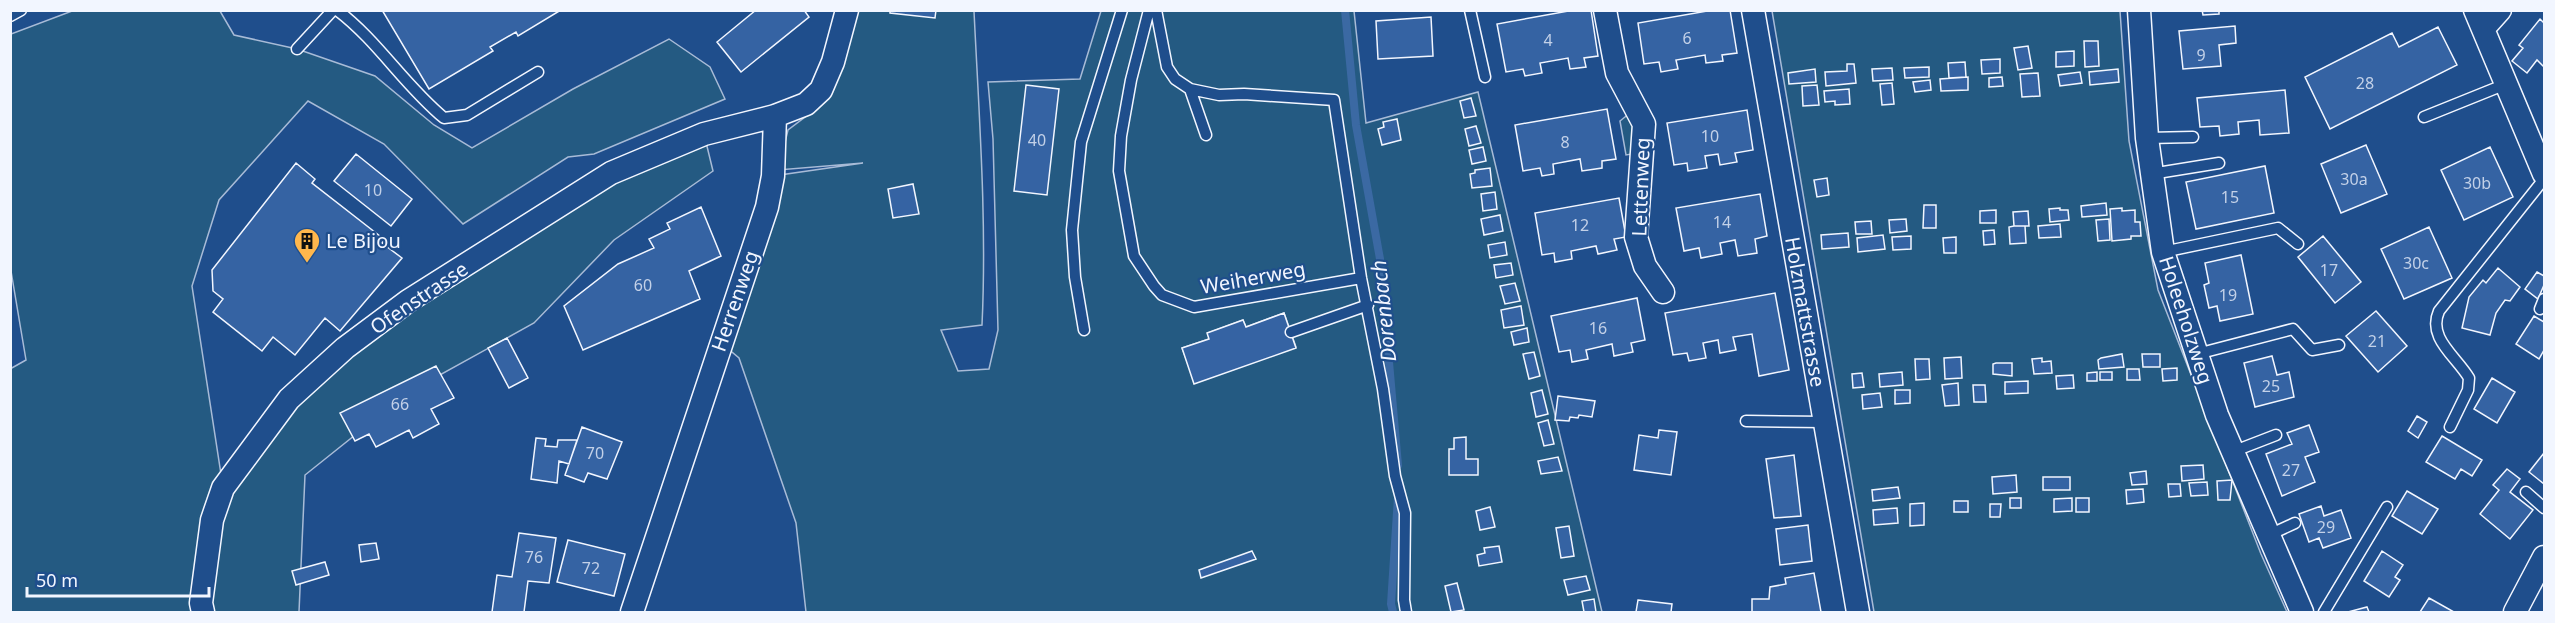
<svg xmlns="http://www.w3.org/2000/svg" width="2555" height="623" font-family="'Noto Sans',sans-serif">
<rect width="100%" height="100%" fill="#1f4e8c"/>
<path fill="#245a82" stroke="#a8bbd7" stroke-width="1.5" fill-rule="evenodd" d="M72,11h148l14,24 63,14 78,27 59,49 38,23 101,-59 96,-50 41,28 15,32 -131,55 -26,3 -105,67 -79,-80 -76,-43 -89,99 -27,86 31,201 66,-88 197,-145 218,-120 9,37 -99,69 -80,83 -125,69 -104,83 -6,137h-288l-1,-243 16,-9 -15,-89v-237z
M857,11h117c5,104 13,210 8,314l-41,5 17,41 31,-2 9,-39 -5,-191 -5,-57 92,-3 21,-68h253l12,112 112,-31 124,520h-796l-10,-89 -57,-165 -19,-16 53,-166 90,-13 -85,7 10,-40 29,-22zM1284,313l12,34 -101,36 -13,-35 27,-9 -1,-6 35,-13 3,7z
M1772,11h348l9,130 29,149 103,264 26,58h-413z
M1630,113l8,40 -12,2 -6,-34z"/>
<g fill="none" stroke-linecap="round" stroke-linejoin="round">
<path stroke="#3b69a3" stroke-width="8" d="M1345,10l11,115 24,134 18,206
M1393,612l-2,-8 7,-107"/>
</g>
<path fill="#3563a3" stroke="#f2f6ff" stroke-width="1.5" d="M382,10h179l-43,26 -2,-4 -26,15 3,4 -64,38z
M756,10h48l5,7 -68,55 -24,-30z
M890,10h46l-1,8 -45,-5z
M1574,10h17l7,46 -14,2 2,9 -16,2 -2,-11 -28,5 2,10 -17,3 -2,-7 -17,3 -9,-48z
M1713,10h17l7,43 -15,2 1,6 -17,2 -1,-8 -29,5 2,9 -17,3 -2,-10 -15,2 -6,-41z
M2202,10h17v4l-16,1z
M1431,17l2,39 -55,3 -2,-38z
M2540,19l4,4v44l-7,-7 -10,13 -15,-12 11,-13 -4,-3z
M2235,26l1,17 -17,2 2,21 -38,3 -4,-38z
M2438,27l19,38 -127,64 -25,-52 87,-44 7,14z
M2084,41h14l1,25 -14,1z
M2028,46l4,22 -14,2 -4,-22z
M2074,51v15l-18,1v-15z
M2000,59v14l-18,1 -1,-14z
M1965,62l1,15 -17,1 -1,-15z
M1847,64h7l2,19 -30,3 -1,-14 22,-1z
M1929,67v10l-24,1 -1,-10z
M1892,68l1,12 -20,1 -1,-12z
M1815,69l1,13 -27,2 -1,-11z
M2118,69l1,13 -29,3 -1,-13z
M2080,72l2,11 -22,3 -2,-11z
M2038,73l2,23 -18,1 -2,-23z
M1968,77v13l-27,1 -1,-12z
M2002,77l1,9 -14,1v-9z
M1930,80l1,10 -16,2 -2,-10z
M1892,83l2,21 -12,1 -2,-21z
M1026,85l33,4 -12,106 -33,-4z
M1817,85l2,20 -16,1 -1,-20z
M1849,89l1,15 -15,1v-4l-10,1 -1,-11z
M2285,90l4,43 -29,2 -1,-15 -21,2 1,12 -19,2 -1,-10 -19,1 -3,-29z
M1471,98l5,18 -12,2 -4,-17z
M1607,109l9,50 -14,2v7l-20,3 -2,-12 -27,5 1,10 -12,2 -2,-8 -17,3 -8,-46z
M1747,110l6,40 -18,3 2,9 -17,3 -2,-11 -13,2 2,12 -19,3 -1,-8 -13,2 -7,-42z
M1397,119l4,21 -19,5 -4,-16 6,-2 -1,-5z
M1476,126l5,17 -12,3 -4,-17z
M2366,145l21,49 -46,19 -20,-49z
M1483,147l3,14 -14,3 -3,-14z
M2490,147l23,50 -49,23 -23,-50z
M356,154l56,45 -21,27 -57,-45z
M296,163l19,16 -3,4 73,57 -3,3 20,15 -62,73 -15,-13 -30,37 -22,-18 -11,14 -49,-39 10,-13 -10,-8 -1,-21z
M2265,166l9,47 -78,16 -10,-47z
M1490,168l2,18 -20,2 -2,-14 5,-1v-3z
M1827,178l2,17 -12,2 -3,-17z
M913,184l6,30 -26,4 -5,-29z
M1495,192l2,17 -14,2 -2,-17z
M1760,194l7,42 -12,3 2,14 -19,3 -3,-16 -15,3 2,11 -21,4 -2,-10 -15,3 -8,-43z
M1619,198l7,39 -12,2 3,11 -19,4 -2,-8 -25,5 1,8 -17,3 -1,-9 -12,2 -7,-42z
M2106,203l1,12 -25,2 -1,-11z
M1924,205h12v23h-13z
M701,207l20,49 -32,15 11,28 -117,51 -19,-44 54,-42 36,-16 -5,-9 21,-10 -3,-6z
M2060,208v2h8l1,10 -19,2 -1,-13z
M2122,208v3l13,-1v12h5l1,14h-10v3l-19,2 -2,-32z
M1996,210v13h-16v-12z
M2028,211l1,15h-15l-1,-14z
M1500,215l3,16 -19,4 -3,-16z
M1906,219l1,12 -17,2 -1,-13z
M2109,219l1,21 -12,1 -2,-21z
M1871,221l1,13h-16l-1,-12z
M2060,224l1,13 -22,1 -1,-12z
M2014,226h11l1,17 -16,1 -1,-17z
M2429,227l23,51 -48,21 -23,-50z
M1994,230l1,14 -11,1 -1,-14z
M1848,233l1,14 -27,2 -1,-14z
M1883,235l2,14 -27,3 -1,-14z
M1911,236v13l-18,1 -1,-13z
M2323,236l38,46 -26,21 -37,-46z
M1956,237v16h-12l-1,-15z
M1505,242l2,13 -17,3 -2,-13z
M2241,255l12,59 -33,7 -3,-15 -8,2 -5,-23 5,-2 -4,-20z
M1511,263l2,12 -17,3 -2,-13z
M2498,268l22,19 -10,14 -5,-1 -9,13 -6,22 -28,-7 7,-31 14,-17 3,3z
M2537,272l7,4v9l-6,14 -13,-10z
M1515,283l5,18 -15,3 -5,-18z
M1775,293l14,77 -30,6 -7,-42 -19,3 3,13 -16,3 -2,-13 -15,3 3,15 -17,3 -2,-8 -14,2 -8,-42z
M1637,298l8,42 -14,3 2,9 -19,4 -2,-12 -26,6 2,9 -16,3 -2,-12 -11,2 -8,-36z
M1521,306l3,19 -20,3 -3,-18z
M2376,311l31,35 -29,26 -32,-36z
M1284,313l12,35 -102,36 -12,-36 27,-9 -2,-6 36,-13 3,7z
M2534,316l10,6v28l-5,9 -23,-15z
M1527,328l2,14 -15,3 -3,-13z
M507,338l21,40 -19,10 -21,-40z
M1534,352l6,24 -11,3 -6,-25z
M2122,354l2,13 -25,2 -1,-9 3,-2z
M2142,354h18v13h-17z
M2272,356l5,19 12,-3 5,25 -39,10 -11,-44z
M1961,357l1,21 -17,1 -1,-21z
M2042,358v4l9,-1 1,12 -18,1 -2,-15z
M1915,359h14l1,20 -14,1z
M1996,363h16v13l-19,-2v-10z
M436,366l18,32 -23,11 8,15 -26,14 -4,-8 -33,17 -7,-13 -14,7 -15,-28z
M2177,368v12l-14,1 -1,-12z
M2127,369h12l1,11h-13z
M1902,372l1,13 -23,2 -1,-13z
M2097,372v9h-10v-8z
M2100,372h12v8h-12z
M1862,373l2,14 -11,1 -1,-14z
M2073,375l1,13 -17,1 -1,-13z
M2492,378l23,14 -18,31 -23,-14z
M2028,381v12l-23,1v-12z
M1958,383l1,22 -14,1 -3,-21z
M1973,385h12l1,17h-12z
M1542,390l6,24 -12,3 -5,-24z
M1895,390h15v13l-15,1z
M1880,393l2,14 -19,2 -1,-14z
M1558,396l37,5 -3,16 -13,-2 -1,3 -8,-1 -1,4 -14,-1z
M2417,416l10,6 -9,16 -10,-7z
M1548,420l6,24 -10,2 -6,-23z
M2309,425l10,27 -14,5 10,25 -33,14 -16,-42 26,-10 -5,-11z
M582,427l40,15 -15,37 -19,-6 -4,9 -19,-7z
M1659,430l18,2 -6,43 -37,-5 5,-35 19,3z
M2442,436l40,24 -10,16 -11,-7 -6,10 -29,-17z
M1466,437v22h12v16h-29v-26h5v-11z
M536,438l10,1 -1,7 12,1 1,-7h19l-8,24 -10,-3 -2,22 -26,-4z
M2544,453v31l-15,-12z
M1794,455l7,61 -27,2 -8,-59z
M1558,457l4,14 -21,3 -3,-13z
M2203,465l1,14 -22,2 -1,-15z
M2507,469l13,10 -10,13 23,18 -23,29 -30,-25 19,-24 -6,-5z
M2146,471l1,13 -15,1 -2,-12z
M2016,475l1,17 -24,2 -1,-17z
M2043,477h27v13h-27z
M2232,480l-2,20h-12l-1,-19z
M2207,482l1,13 -17,1 -2,-13z
M2168,484h12l1,12 -12,1z
M1898,487l2,11 -27,3 -1,-11z
M2143,489l1,13 -17,2 -1,-14z
M2407,491l31,18 -16,25 -30,-18z
M2010,498h11v10h-11z
M2072,498v13l-18,1v-13z
M2076,498h13v14h-13z
M1954,501h14v11h-14z
M1924,503v22l-14,1v-22z
M1990,504h11l-1,13h-10z
M2321,506l3,10 17,-6 10,28 -28,10 -4,-10 -10,4 -10,-28z
M1490,507l5,20 -15,3 -4,-19z
M1897,508l1,15 -24,2 -1,-15z
M1808,525l4,36 -32,4 -4,-36z
M1569,526l5,30 -13,2 -5,-30z
M519,533l37,5 -7,45 -21,-2 -4,31h-32l5,-37 15,2z
M568,540l57,14 -11,42 -57,-14z
M376,543l3,16 -18,3 -2,-17z
M1499,546l3,16 -23,4 -2,-11 8,-2 -1,-5z
M1252,551l4,8 -55,19 -2,-8z
M2382,551l21,14 -8,12 5,3 -11,17 -25,-16z
M325,562l4,13 -33,10 -4,-14z
M1814,573l7,39h-69v-13h17l1,-12 16,-3 -1,-6z
M1586,576l4,14 -22,5 -4,-15z
M1457,583l7,27 -13,2 -6,-26z
M2429,598l25,14h-34z
M1594,599l2,13h-12l-2,-11z
M1638,600l34,4 -1,8h-35z
M2367,607l2,5h-21z"/>
<g fill="none" stroke-linecap="round" stroke-linejoin="round">
<g stroke="#f2f6ff" stroke-width="13">
<path id="service" d="M337,10c41,31 67,75 107,108l23,-3 71,-43
M1149,10l-18,70 -10,56 -2,35 15,85 20,30 8,9 32,12 167,-29
M1156,10l11,57 8,12 15,10 29,6 25,-1 90,6 27,178 22,111 12,87 10,37 -1,87 2,12
M1470,10l15,67
M10,16l11,-6
M297,49l36,-39
M1190,89l16,46
M2424,117l82,-33
M2147,138l46,-1
M2151,174l68,-11
M2163,252l115,-24 20,16
M2540,309l4,-10
M1084,330l-9,-53 -3,-47 9,-88 41,-132
M1291,332l77,-27
M2197,354l96,-25 19,21 27,-5
M1746,421l79,1
M2450,427l18,-37 1,-12c-13,-22 -42,-40 -30,-67l105,-132
M2232,452l44,-17
M2526,492l18,16
M2269,535l26,-12
M2324,612l63,-105"/>
</g>
<g stroke="#f2f6ff" stroke-width="25">
<path id="minor" d="M1605,10l12,63 27,51 -8,113 9,29 18,26
M1753,10l105,602
M2139,10l8,128 16,114 54,163 85,197
M2475,10l69,164
M2483,29l17,-19
M203,612l-2,-9 11,-83 11,-32 66,-89 56,-51 63,-47 203,-128 93,-39 71,-18 31,-12 15,-14 12,-28 14,-52
M632,612l135,-405 6,-31 2,-60
M2515,612l29,-55"/>
</g>
<use href="#service" stroke="#1f4e8c" stroke-width="10"/>
<use href="#minor" stroke="#1f4e8c" stroke-width="22"/>
</g>
<defs>
<g id="building-pin" transform="scale(1.35)"><path d="M0 17L-7.5 6A9.5 9.5 0 1 1 7.5 6Z" fill="#ffb74d" stroke="#1f4e8c"/><path d="M-4-6H4V6H1V3H-1V6H-4ZM-2.5-4.3h1.7v1.8h-1.7ZM.8-4.3h1.7v1.8H.8ZM-2.5-1h1.7V.8h-1.7ZM.8-1h1.7V.8H.8Z" fill="#111"/></g>
</defs>
<g fill-rule="evenodd">
<use href="#building-pin" x="307" y="241"/>
</g>
<g text-anchor="middle" stroke-width="4.5" stroke-linejoin="round" paint-order="stroke">
<g font-size="16" fill="#c3d1e8">
<text x="1687" y="44">6</text>
<text x="1548" y="46">4</text>
<text x="2201" y="61">9</text>
<text x="2365" y="89">28</text>
<text x="1710" y="142">10</text>
<text x="1037" y="146">40</text>
<text x="1565" y="148">8</text>
<text x="2354" y="185">30a</text>
<text x="2477" y="189">30b</text>
<text x="373" y="196">10</text>
<text x="2230" y="203">15</text>
<text x="1722" y="228">14</text>
<text x="1580" y="231">12</text>
<text x="2416" y="269">30c</text>
<text x="2329" y="276">17</text>
<text x="643" y="291">60</text>
<text x="2228" y="301">19</text>
<text x="1598" y="334">16</text>
<text x="2377" y="347">21</text>
<text x="2271" y="392">25</text>
<text x="400" y="410">66</text>
<text x="595" y="459">70</text>
<text x="2291" y="476">27</text>
<text x="2326" y="533">29</text>
<text x="534" y="563">76</text>
<text x="591" y="574">72</text>
</g>
<g font-size="20" fill="#f2f6ff" stroke="#1f4e8c">
<text transform="translate(1641 187) rotate(-88)" y="7">Lettenweg</text>
<text transform="translate(1253 278) rotate(-10)" y="7">Weiherweg</text>
<text transform="translate(419 298) rotate(-34)" y="7">Ofenstrasse</text>
<text transform="translate(735 301) rotate(-71)" y="7">Herrenweg</text>
<text transform="translate(1805 312) rotate(80)" y="7">Holzmattstrasse</text>
<text transform="translate(2186 320) rotate(72)" y="7">Holeeholzweg</text>
</g>
<g font-size="20" fill="#f2f6ff" stroke="#1f4e8c" text-anchor="start">
<text x="326" y="248">Le Bijou</text>
</g>
<g font-size="21" font-style="italic" fill="#f2f6ff" stroke="#1f4e8c">
<text transform="translate(1384 311) rotate(-96)" y="7">Dorenbach</text>
</g>
</g>
<rect width="2555" height="623" fill="none" stroke="#f2f6ff" stroke-width="24"/>
<path d="M27 587v9h182v-9" fill="none" stroke="#f2f6ff" stroke-width="3"/>
<text x="36" y="587" font-size="18" fill="#f2f6ff" stroke="#1f4e8c" stroke-width="4.5" paint-order="stroke">50 m</text>
</svg>
